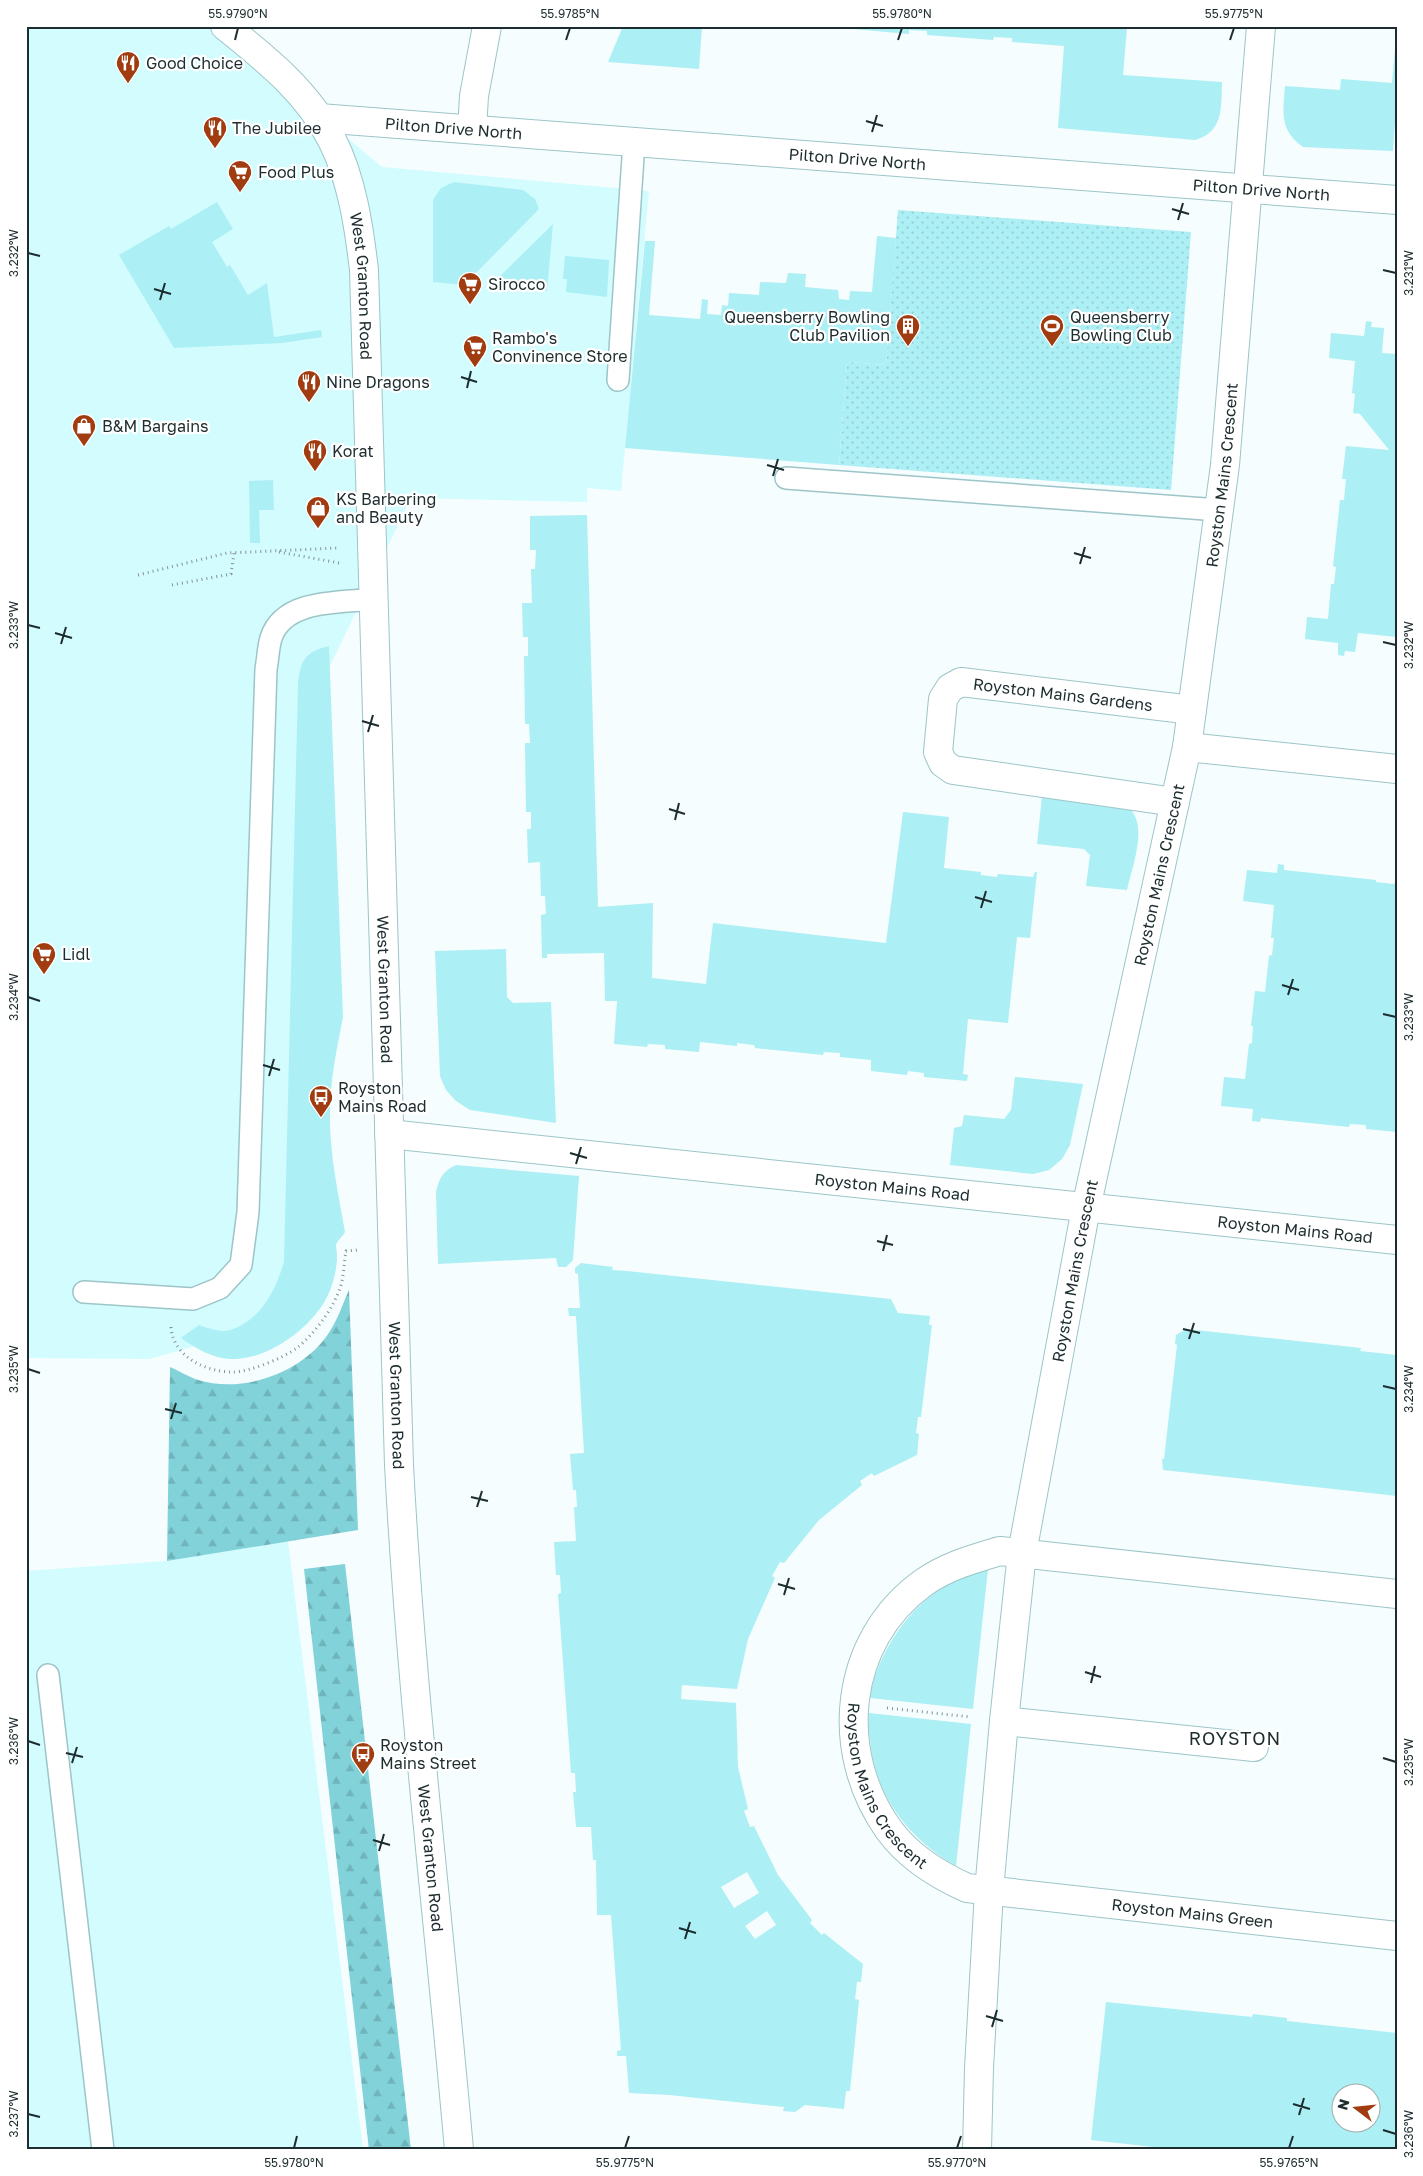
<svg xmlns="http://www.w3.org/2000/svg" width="1423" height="2176" font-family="'Golos Text',sans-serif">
<defs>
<pattern id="forest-firs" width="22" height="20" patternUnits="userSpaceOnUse" patternTransform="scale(1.25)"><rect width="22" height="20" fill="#82d2d9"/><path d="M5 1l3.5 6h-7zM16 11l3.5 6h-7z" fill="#70b4bb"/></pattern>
<pattern id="park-dots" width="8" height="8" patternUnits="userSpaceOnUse" patternTransform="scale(1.25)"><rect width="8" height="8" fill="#aceff4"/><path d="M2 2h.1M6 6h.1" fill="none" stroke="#94cdd2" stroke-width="1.8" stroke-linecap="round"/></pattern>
</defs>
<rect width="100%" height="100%" fill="#f5fdfe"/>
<path fill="#d3fcff" d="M26,26h188l168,141 267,24 -28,300 -34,-3v14l-176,-4 -97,201 -8,564 -43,64 -114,32 -123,-1z
M288,1541l75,609h-337v-579l141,-10z"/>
<path fill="#aceff4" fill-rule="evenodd" d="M623,26h79l-3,43 -91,-7z
M843,26h280l4,2 -4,47 99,7c-1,25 2,50 -27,58l-137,-12 6,-82 -52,-4v-4l-18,-1 -1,3 -66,-5v-4l-18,-1v4l-67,-6z
M1395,48l2,75h-2l-2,28 -90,-4c-24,-17 -20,-35 -18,-61l55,4 1,-11 51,4z
M454,182l69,8 12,9 4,10 -75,76 -31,-3v-82l8,-12z
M217,202l16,27 -21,13 15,25 3,-2 18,30 19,-12 7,54 47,-7 1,7 -40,6 -108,5 -55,-93 50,-29 2,3z
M553,224l-6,67 -57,-5z
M877,236l19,2 -10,127 -39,-3 -8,103 -214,-17 20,-207h10l-6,74 51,4 2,-20 6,1 -1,14 14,1 1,-10 6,1 1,-13 30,2 1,-13 26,1 2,-10 18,1 -1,13 33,3 1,9 10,1 1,-9 22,1z
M565,256l44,4 -2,37 -41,-5 1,-13h-4z
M1366,321l6,1 -1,5 13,1 -2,25 15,1v283l-39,-4 -3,19 -10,-1 -1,5 -6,-1v-12l-33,-4 2,-22 21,2 3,-35h3l2,-17 -3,-1 7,-66h4l2,-21h-4l4,-33 43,4 -29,-36 -7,-1 2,-19 -3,-1 3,-32 -26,-3 2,-25 33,3z
M273,480l1,30h-15l1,33h-10l-1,-62z
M587,515l11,392 55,-4 -1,75 54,6 7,-61 173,20 17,-131 46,5 -5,51 37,4v3l16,2 1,-3 35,3 2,-5h2l-7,66 -13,-1 -9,86 -40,-4 -5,55 5,1 -1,6 -43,-4v-4l-16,-2 -1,4 -36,-4v-11l-31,-3v-4l-16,-1 -1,3 -68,-7 -1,-3 -17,-2v3l-37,-4 -1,10 -34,-3v-4l-17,-1 -1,3 -33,-3 3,-43h-12l-1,-48 -57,1v4h-5l-1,-43 5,-1 -1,-18h-4l-1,-34 -12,1 -1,-34h4v-17h-5l-1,-69h5l-1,-19h-4l-1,-68h4v-19h-5l-1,-34h10l-1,-34h4l1,-19h-6v-34z
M329,646l14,371c-6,31 -13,63 -13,94 -1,41 8,81 15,121 -2,4 -8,9 -9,13 0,3 1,8 1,11 0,14 -4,29 -10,41 -16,32 -61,64 -97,62 -18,-1 -35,-11 -49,-21l18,-13c9,3 22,8 31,5 31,-9 46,-41 54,-68l14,-577c2,-25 7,-33 31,-39z
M1042,796l88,13c18,18 2,58 -3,81l-41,-4 4,-31 -6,-6 -47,-5z
M1278,864l6,1v5l92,10v2l17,2 4,-2v250l-31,-3v-4l-16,-1 -1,3 -88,-9 -1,4 -8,-1 1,-12 -32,-3 3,-29 21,2 4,-35 3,-1 1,-17h-2l4,-35 10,1 4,-36 3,-1 2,-17h-3l3,-33 -31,-4 4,-31 30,3z
M506,949l1,48 6,6 38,-1 5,121 -86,-13 -14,-9 -10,-11 -6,-14 -5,-125z
M1015,1077l68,7 -13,61 -8,14 -13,11 -16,4 -83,-9 4,-37 8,-2 2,-11 40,4 7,-9z
M456,1165l123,11 -6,84 -7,7h-8l-2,-9 -118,6 -2,-72c3,-14 7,-21 20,-27z
M581,1263l32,4 -1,3 15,1 264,28 7,14 32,3 -1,9h3l-11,92h-3l-2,16 3,1 -2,21 -43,21 -2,-3 -12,8 2,4 -43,35 -35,43 -4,-1 -8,14 3,2 -27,61 -11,50 -55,-4 -1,14 55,4 2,64 10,42 -4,2 6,16 4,-1 24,49 34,45 -2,3 12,12 2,-2 39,31 -2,18h-4l-2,17 4,1 -9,91h-4l-2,18 -39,-4 -10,7 -12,-1 1,-4 -115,-12 -40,-2 -3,-37h-9v-5l4,-1 -10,-135h-14l-1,-55h-3l-2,-33h-15l-3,-35h3l-1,-19h-4l-13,-179 3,-1 -1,-18h-4l-2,-33 22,-1 -2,-34h3l-1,-17h-3l-3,-36 14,-1 -8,-137h-7l-1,-8h12l-2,-34 -3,-1v-5zM747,1872l12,21 -25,15 -13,-21zM767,1911l9,14 -21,14 -10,-13z
M1186,1329l175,19 -1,3 37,4v141l-234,-26 -1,-11h2l13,-114 -2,-1 1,-9z
M988,1569l-15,140 -103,-11c6,-43 38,-90 75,-112 13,-8 29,-12 43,-17z
M869,1713l102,11 -15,142c-45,-26 -77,-65 -85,-118 -1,-12 -4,-23 -2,-35z
M1106,2002l146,15 1,-3 34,4v3l110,12v117h-217l-89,-10zM1340,2094h30v30h-30z"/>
<path fill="url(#forest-firs)" d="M349,1290l9,240 -191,31 3,-194c9,4 19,10 28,13 46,14 107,-8 132,-49 8,-12 13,-28 19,-41z
M345,1564l66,586h-42l-65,-581z"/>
<path fill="url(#park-dots)" d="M898,210l293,22 -20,258 -332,-25 8,-103 39,3z"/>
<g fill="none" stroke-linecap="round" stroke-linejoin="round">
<g stroke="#9dc5c8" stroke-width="24">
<path id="lane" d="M618,380l16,-238
M786,478l433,32
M84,1292l109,7 27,-11 21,-23 7,-53 18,-543c2,-10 2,-21 5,-31 13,-40 71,-35 104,-39
M48,1675l55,475"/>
</g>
<g stroke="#9dc5c8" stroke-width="30">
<g id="street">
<path id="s1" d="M319,118l1078,82"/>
<path d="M472,129l2,-33 13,-70"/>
<path d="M1187,747l210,22"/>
<path id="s2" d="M1175,802l-222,-32 -10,-7 -5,-11 5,-53 7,-11 11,-6 231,28"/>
<path id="s3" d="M389,1134l1008,106"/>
<path id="s4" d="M1397,1594l-397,-43c-27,8 -53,15 -77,32 -80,58 -90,169 -34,247 19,26 49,45 78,58l430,48"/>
<path d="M1004,1721l250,26"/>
<path id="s5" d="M977,2150l2,-82 10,-177 15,-170 18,-168 64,-345 101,-461 38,-282 36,-439"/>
</g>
</g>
<g stroke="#9dc5c8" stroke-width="30">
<g id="secondary">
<path id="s6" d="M225,26c41,33 83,66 107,114 20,39 27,87 32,130l35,1195c12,229 40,456 60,685"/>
</g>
</g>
<path stroke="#869293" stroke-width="3" stroke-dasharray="1 4" stroke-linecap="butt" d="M279,552l60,11
M138,575l89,-22 111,-5
M172,585l59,-11 3,-21
M171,1327c2,30 35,45 62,45 17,0 50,-14 64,-24 18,-15 37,-40 44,-63 3,-11 3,-23 5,-34l13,-1
M887,1708l84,9"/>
<use href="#lane" stroke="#fff" stroke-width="21"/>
<use href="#street" stroke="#fff" stroke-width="28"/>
<use href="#secondary" stroke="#fff" stroke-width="28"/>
</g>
<path fill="none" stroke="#1d2c2e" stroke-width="2" d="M235,40l3,-12M566,40l4,-12M898,40l4,-12M1230,40l4,-12M866,121l17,5M872,132l5,-17M1172,209l17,5M1178,220l5,-17M28,253l12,3M1383,270l13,3M154,289l17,5M160,300l5,-17M461,377l16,5M467,388l4,-17M767,465l17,5M773,476l5,-17M1074,553l17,5M1080,564l5,-17M28,625l12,3M55,633l17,5M1383,642l13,3M61,644l5,-17M362,721l17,5M368,732l5,-17M669,809l16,5M675,820l4,-17M975,897l17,5M981,908l5,-17M1282,985l17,5M1288,995l5,-16M28,997l12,4M1383,1014l13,3M263,1065l17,5M269,1076l5,-17M570,1153l17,5M576,1164l5,-17M877,1241l16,4M883,1251l4,-16M1183,1329l17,4M1189,1339l5,-16M28,1369l12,4M1383,1386l13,3M165,1409l17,4M171,1419l5,-16M471,1497l17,4M477,1507l5,-16M778,1584l17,5M784,1595l5,-17M1085,1672l16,5M1091,1683l4,-17M28,1741l12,4M66,1753l17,4M1383,1758l13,4M72,1763l5,-16M373,1840l17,5M379,1851l5,-17M679,1928l17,5M685,1939l5,-17M986,2016l17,5M992,2027l5,-17M1293,2104l17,5M28,2114l12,3M1299,2115l5,-17M1383,2130l13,4M294,2148l3,-12M625,2148l4,-12M957,2148l4,-12M1289,2148l4,-12"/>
<defs>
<g id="restaurant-pin" transform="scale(1.25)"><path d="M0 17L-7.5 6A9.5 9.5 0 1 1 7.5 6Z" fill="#a13c10" stroke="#fff"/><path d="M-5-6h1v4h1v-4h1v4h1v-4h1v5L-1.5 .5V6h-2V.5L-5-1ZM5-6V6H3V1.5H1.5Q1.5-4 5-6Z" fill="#fff"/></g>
<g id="supermarket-pin" transform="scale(1.25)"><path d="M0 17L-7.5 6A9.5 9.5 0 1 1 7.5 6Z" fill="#a13c10" stroke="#fff"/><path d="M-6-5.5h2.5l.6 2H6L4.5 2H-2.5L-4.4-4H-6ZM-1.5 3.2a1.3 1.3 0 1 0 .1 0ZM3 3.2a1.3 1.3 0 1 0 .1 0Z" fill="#fff"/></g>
<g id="building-pin" transform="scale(1.25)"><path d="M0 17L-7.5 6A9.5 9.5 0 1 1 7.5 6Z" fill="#a13c10" stroke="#fff"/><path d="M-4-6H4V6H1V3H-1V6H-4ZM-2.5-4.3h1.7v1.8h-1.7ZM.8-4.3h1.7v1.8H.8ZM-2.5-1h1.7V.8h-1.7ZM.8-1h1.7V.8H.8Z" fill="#fff"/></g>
<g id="stadium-pin" transform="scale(1.25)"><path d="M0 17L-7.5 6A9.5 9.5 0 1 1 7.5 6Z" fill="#a13c10" stroke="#fff"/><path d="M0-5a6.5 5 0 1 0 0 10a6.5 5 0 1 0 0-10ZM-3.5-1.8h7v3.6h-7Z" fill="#fff"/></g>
<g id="shop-pin" transform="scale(1.25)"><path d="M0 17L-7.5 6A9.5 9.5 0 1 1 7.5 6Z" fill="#a13c10" stroke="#fff"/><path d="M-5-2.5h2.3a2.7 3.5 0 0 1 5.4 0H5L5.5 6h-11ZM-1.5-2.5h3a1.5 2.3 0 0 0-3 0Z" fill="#fff"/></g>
<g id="bus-pin" transform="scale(1.25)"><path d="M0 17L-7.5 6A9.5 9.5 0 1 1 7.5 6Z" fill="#a13c10" stroke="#fff"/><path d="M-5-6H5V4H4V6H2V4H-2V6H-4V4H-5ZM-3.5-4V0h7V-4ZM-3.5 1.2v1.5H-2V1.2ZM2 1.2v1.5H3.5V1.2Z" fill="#fff"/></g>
</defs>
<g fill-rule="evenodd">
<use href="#restaurant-pin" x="128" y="63"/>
<use href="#restaurant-pin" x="215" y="128"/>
<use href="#supermarket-pin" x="240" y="172"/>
<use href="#supermarket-pin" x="470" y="284"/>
<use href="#building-pin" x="908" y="326"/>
<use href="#stadium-pin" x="1052" y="326"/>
<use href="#supermarket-pin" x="475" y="347"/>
<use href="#restaurant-pin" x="309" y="382"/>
<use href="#shop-pin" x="84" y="426"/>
<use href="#restaurant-pin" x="315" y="451"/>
<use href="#shop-pin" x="318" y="508"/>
<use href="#supermarket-pin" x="44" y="954"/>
<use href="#bus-pin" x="321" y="1097"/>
<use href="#bus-pin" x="363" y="1754"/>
</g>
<g text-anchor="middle" stroke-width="4.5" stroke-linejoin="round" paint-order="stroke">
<g font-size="16" fill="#1d2c2e" stroke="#fff" text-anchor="start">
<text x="146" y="69">Good Choice</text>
<text x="232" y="134">The Jubilee</text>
<text x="258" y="178">Food Plus</text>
<text x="488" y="290">Sirocco</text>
<text x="890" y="323" text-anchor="end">Queensberry Bowling<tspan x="890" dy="18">Club Pavilion</tspan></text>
<text x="1070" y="323">Queensberry<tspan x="1070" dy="18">Bowling Club</tspan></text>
<text x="492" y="344">Rambo's<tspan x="492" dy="18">Convinence Store</tspan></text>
<text x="326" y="388">Nine Dragons</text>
<text x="102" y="432">B&amp;M Bargains</text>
<text x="332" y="457">Korat</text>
<text x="336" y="505">KS Barbering<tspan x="336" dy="18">and Beauty</tspan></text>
<text x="62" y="960">Lidl</text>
<text x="338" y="1094">Royston<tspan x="338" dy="18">Mains Road</tspan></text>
<text x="380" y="1751">Royston<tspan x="380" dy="18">Mains Street</tspan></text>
</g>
<g font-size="16" fill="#1d2c2e" stroke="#fff">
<text dy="6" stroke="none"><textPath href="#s1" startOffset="135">Pilton Drive North</textPath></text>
<text dy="6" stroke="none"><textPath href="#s1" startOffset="540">Pilton Drive North</textPath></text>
<text dy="6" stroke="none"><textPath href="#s1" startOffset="945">Pilton Drive North</textPath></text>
<text dy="6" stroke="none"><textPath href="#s6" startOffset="308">West Granton Road</textPath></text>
<text dy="6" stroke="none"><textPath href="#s5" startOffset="1696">Royston Mains Crescent</textPath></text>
<text dy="6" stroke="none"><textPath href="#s2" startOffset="430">Royston Mains Gardens</textPath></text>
<text dy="6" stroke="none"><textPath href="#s5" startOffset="1291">Royston Mains Crescent</textPath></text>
<text dy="6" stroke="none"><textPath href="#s6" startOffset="1012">West Granton Road</textPath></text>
<text dy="6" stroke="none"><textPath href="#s3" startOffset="506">Royston Mains Road</textPath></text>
<text dy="6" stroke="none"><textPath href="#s3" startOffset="911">Royston Mains Road</textPath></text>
<text dy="6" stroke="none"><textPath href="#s5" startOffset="886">Royston Mains Crescent</textPath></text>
<text dy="6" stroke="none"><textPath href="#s6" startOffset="1418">West Granton Road</textPath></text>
<text dy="6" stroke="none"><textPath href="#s4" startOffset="718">Royston Mains Crescent</textPath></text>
<text dy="6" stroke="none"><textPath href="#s6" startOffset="1882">West Granton Road</textPath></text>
<text dy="6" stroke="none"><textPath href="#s4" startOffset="1085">Royston Mains Green</textPath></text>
</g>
<g font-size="18" letter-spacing="1" fill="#1d2c2e" stroke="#fff">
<text x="1235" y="1745">ROYSTON</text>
</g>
</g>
<rect width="1423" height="2176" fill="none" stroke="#ffffff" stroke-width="55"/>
<g transform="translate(1356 2108) rotate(286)"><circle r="24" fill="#ffffff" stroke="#a5abab"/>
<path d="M0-4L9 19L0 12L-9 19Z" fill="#a13c10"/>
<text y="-8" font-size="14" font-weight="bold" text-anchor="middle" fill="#1d2c2e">N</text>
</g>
<rect x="28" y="28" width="1368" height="2120" fill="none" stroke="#1d2c2e" stroke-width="2"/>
<g font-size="12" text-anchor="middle" fill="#1d2c2e">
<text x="238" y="18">55.9790°N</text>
<text x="570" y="18">55.9785°N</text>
<text x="902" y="18">55.9780°N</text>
<text x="1234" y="18">55.9775°N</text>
<text transform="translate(14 253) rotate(-90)" y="4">3.232°W</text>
<text transform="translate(1409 273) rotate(-90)" y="4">3.231°W</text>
<text transform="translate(14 625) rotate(-90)" y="4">3.233°W</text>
<text transform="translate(1409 645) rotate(-90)" y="4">3.232°W</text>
<text transform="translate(14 997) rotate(-90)" y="4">3.234°W</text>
<text transform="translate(1409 1017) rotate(-90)" y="4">3.233°W</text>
<text transform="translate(14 1369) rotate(-90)" y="4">3.235°W</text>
<text transform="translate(1409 1389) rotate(-90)" y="4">3.234°W</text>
<text transform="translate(14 1741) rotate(-90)" y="4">3.236°W</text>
<text transform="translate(1409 1762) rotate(-90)" y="4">3.235°W</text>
<text transform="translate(14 2114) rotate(-90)" y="4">3.237°W</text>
<text transform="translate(1409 2134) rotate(-90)" y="4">3.236°W</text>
<text x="294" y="2167">55.9780°N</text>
<text x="625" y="2167">55.9775°N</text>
<text x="957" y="2167">55.9770°N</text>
<text x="1289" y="2167">55.9765°N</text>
</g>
</svg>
